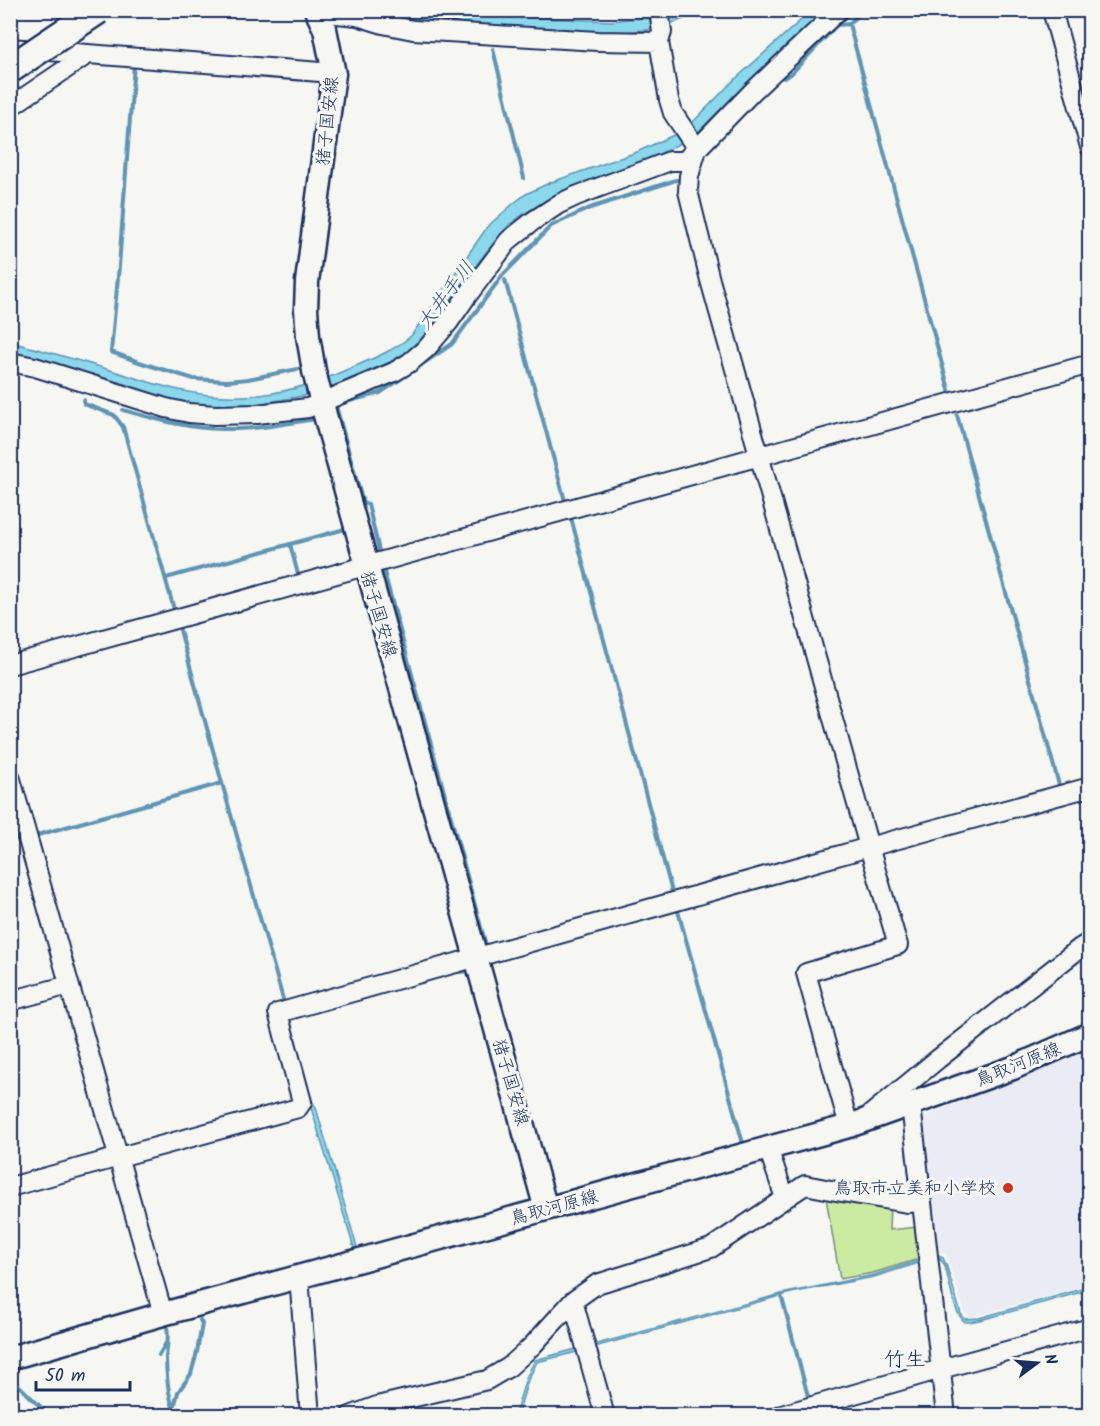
<svg xmlns="http://www.w3.org/2000/svg" width="1100" height="1426" font-family="Kalam,'Klee One',sans-serif">
<rect width="100%" height="100%" fill="#f6f6f2"/>
<filter id="ink" filterUnits="userSpaceOnUse"><feTurbulence type="fractalNoise" baseFrequency=".0167" numOctaves="2"/><feDisplacementMap in="SourceGraphic" scale="12" xChannelSelector="R" yChannelSelector="G"/><feConvolveMatrix kernelMatrix="1 2 1 2 8 2 1 2 1" color-interpolation-filters="sRGB"/></filter>
<g filter="url(#ink)">
<path fill="#eaebf4" d="M1089,1045v240l-118,32 -6,-5 -18,-56 -5,-4 -8,2 -15,-130 3,-6z"/>
<path fill="#cbeaa2" stroke="#738c80" stroke-width="1.5" d="M825,1192l65,12 -1,26 29,-3 4,31 -49,15 -33,6z"/>
<path fill="#8bd7ec" stroke="#5e94b3" stroke-width="1.5" d="M366,11h65l108,7 72,3 45,-5 14,-5h36l-50,18 -42,4 -145,-8 -66,-5z
M811,11h15l-28,23 -28,28 -6,4 -71,71 -34,17 -110,45 -25,15 -15,11 -25,30 -55,76 -25,23 -14,8 -49,21 -38,13 -51,9 -41,1 -33,-4 -167,-48 -1,-12c37,9 74,20 110,31 35,11 70,23 107,23 40,2 83,-10 119,-26 23,-10 46,-18 65,-34l77,-110 26,-23 12,-9 23,-11 88,-31 41,-19 14,-10 40,-41z
M463,967l2,6h-9l-166,46 21,79 5,10 41,139 -3,1 -46,-150 -21,-78z
M939,1255l4,3 3,6 15,50 4,5 14,-1 110,-31v3l-101,28 -18,4h-5c-13,-10 -15,-42 -21,-58l-5,-6h-4l-1,-2z
M921,1260l1,2 -48,15 -83,16 -197,54 -1,-2 188,-51 93,-19z
M580,1348l1,3 -44,11 -9,18 -10,34 -29,2 27,-5 10,-33 9,-18z"/>
<g fill="none" stroke-linecap="round" stroke-linejoin="round">
<path stroke="#5e94b3" stroke-width="4" d="M849,24l102,373
M493,49l31,129
M134,64l-15,202 -8,86 34,12 49,15 33,2 21,-2 55,-11
M781,75l3,3 7,-4 46,-49 12,-1 14,-14
M1083,150l7,23
M505,280l60,221
M415,369l37,-25 50,-68 49,-50 39,-18 86,-28h7
M84,400v4l30,11 9,12 52,186
M342,403l38,-10 28,-19
M336,406l27,97 5,1 12,51
M123,410c32,9 66,19 100,19 31,1 62,-5 92,-10
M957,415l102,370
M571,518l101,374
M290,544l9,34
M384,572l101,370
M166,578l179,-49
M180,630l42,153 62,220
M34,836l188,-53
M10,841l11,-3
M678,911l66,236
M782,1298l27,102
M167,1327c2,10 0,20 -1,30 0,14 2,37 7,50
M159,1355l7,-12
M10,1377l40,39
M172,1416l6,-24 13,-18 6,-22 5,-28 -2,-4"/>
<g stroke="#1b2f5e" stroke-width="22">
<path id="minor" d="M659,10l3,22 -3,10 10,58 4,13 24,36 -8,27 -1,15 22,89 159,567 29,98 -92,28 43,153
M1052,10l38,137
M317,12l40,4 26,8 30,6 185,11 61,1
M10,48l323,25
M10,107l78,-53
M10,362l25,5 131,41 23,5 26,2 42,-1 51,-6 86,-36 15,-9 18,-15 22,-26 18,-26 42,-56 24,-19 26,-17 17,-8 94,-35h14l13,-12 55,-57 87,-82
M10,665l1080,-301
M10,776l153,538
M10,1001l59,-16
M911,1105l35,311
M870,1115l68,-56 142,-111 10,-6
M768,1148l17,50
M10,1187l288,-79 4,-6 -24,-89 591,-166 221,-60
M299,1277l11,139
M573,1301l32,115
M350,1416l27,-10 110,-26 22,-13 23,-21 41,-45 24,-17 114,-36 94,-63 31,6 71,12 15,-1
M778,1416l163,-47 149,-41"/>
</g>
<g stroke="#1b2f5e" stroke-width="27">
<path id="major" d="M316,10l9,19 9,45 -27,208 -1,27 2,27 6,35 11,44 221,794
M10,1358l153,-44 686,-188 164,-58 77,-34"/>
</g>
<use href="#minor" stroke="#f6f6f2" stroke-width="18"/>
<use href="#major" stroke="#f6f6f2" stroke-width="22"/>
<g stroke="#1b2f5e" stroke-width="32" stroke-linecap="butt">
<path id="highway-bridge" d="M10,69l88,-59"/>
</g>
<use href="#highway-bridge" stroke="#f6f6f2" stroke-width="27"/>
</g>
</g>
<circle fill="#c8321e" stroke="#f6f6f2" stroke-width="2" cx="1008" cy="1188" r="6"/>
<g text-anchor="middle" stroke-width="6" stroke-linejoin="round" paint-order="stroke">
<g font-size="18" fill="#1b2f5e" stroke="#f6f6f2">
<text transform="translate(327 121) rotate(-84)" y="6">猪子国安線</text>
<text transform="translate(379 614) rotate(74)" y="6">猪子国安線</text>
<text transform="translate(1018 1064) rotate(-22)" y="6">鳥取河原線</text>
<text transform="translate(511 1082) rotate(74)" y="6">猪子国安線</text>
<text transform="translate(554 1207) rotate(-15)" y="6">鳥取河原線</text>
</g>
<g font-size="18" fill="#1b2f5e" stroke="#f6f6f2" text-anchor="end">
<text x="996" y="1194">鳥取市立美和小学校</text>
</g>
<g font-size="20" font-style="italic" fill="#375982" stroke="#f6f6f2">
<text transform="translate(445 295) rotate(-53)" y="7">大井手川</text>
</g>
<g font-size="21" fill="#1b2f5e" stroke="#f6f6f2">
<text x="905" y="1366">竹生</text>
</g>
</g>
<rect width="1100" height="1426" fill="none" stroke="#f6f6f2" stroke-width="36"/>
<rect x="18" y="18" width="1064" height="1390" fill="none" stroke="#1b2f5e" stroke-width="2" filter="url(#ink)"/>
<g transform="translate(1037 1363) rotate(74)" stroke="#f6f6f2" stroke-width="4.5" paint-order="stroke">
<path d="M0-4.5L10 22L0 15L-10 22Z" fill="#1b2f5e"/>
<text y="-9" font-size="16" font-weight="bold" text-anchor="middle" fill="#1b2f5e">N</text>
</g>
<path d="M36 1381v9h94v-9" fill="none" stroke="#1b2f5e" stroke-width="3"/>
<text x="45" y="1381" font-size="18" fill="#1b2f5e" stroke="#f6f6f2" stroke-width="4.5" paint-order="stroke">50 m</text>
</svg>
